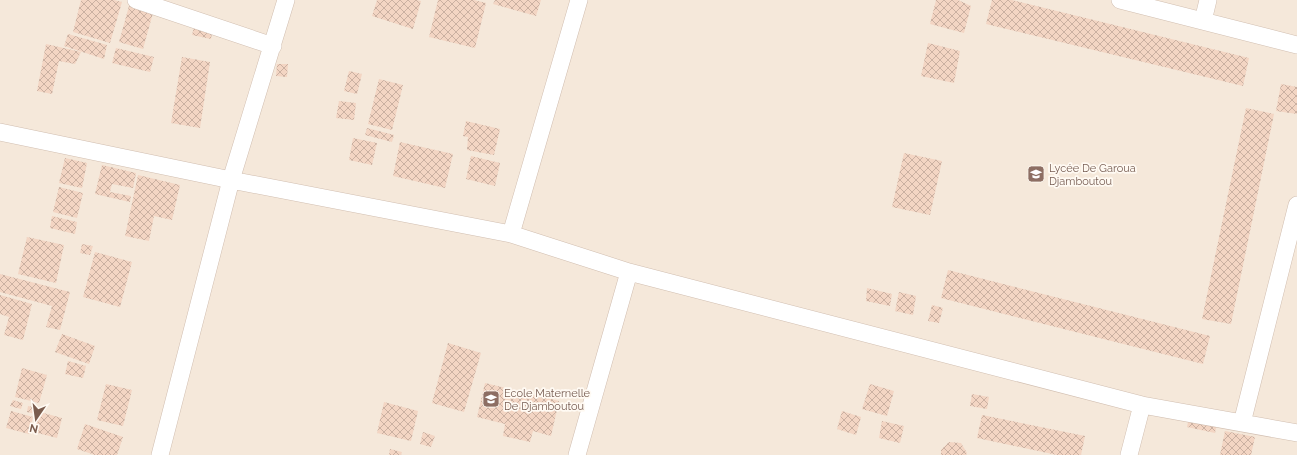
<svg xmlns="http://www.w3.org/2000/svg" width="1297" height="455" font-family="Raleway,sans-serif">
<defs>
<pattern id="building-cross-hatch" width="8" height="8" patternUnits="userSpaceOnUse"><rect width="8" height="8" fill="#f3d5c3"/><path d="M0 0l8 8M0 8l8-8" fill="none" stroke="#cab0a1"/></pattern>
</defs>
<rect width="100%" height="100%" fill="#fdf6ec"/>
<path fill="#f5e8da" d="M0,0h1297v455h-1297z"/>
<path fill="url(#building-cross-hatch)" d="M81,0h33l8,2 -12,41 -37,-11z
M377,0h40l4,1 -8,28 -41,-13z
M438,0h36l12,3 -11,45 -46,-11z
M495,0h46l-5,16 -43,-12z
M936,0h22l13,6 -7,27 -34,-9z
M992,0h20l237,58 -6,28 -257,-62z
M129,6l24,7 -10,36 -24,-7z
M195,23l18,4 -2,12 -19,-4z
M68,34l39,11 -3,14 -40,-13z
M928,43l32,8 -6,32 -33,-7z
M46,44l35,8 -6,12 -16,-3 -7,33 -15,-3z
M116,48l38,9 -4,15 -38,-9z
M182,57l28,5 -10,66 -29,-5z
M277,64h11l-1,13 -11,-1z
M349,71l13,3 -5,20 -13,-3z
M379,79l24,6 -11,45 -24,-6z
M1281,84l16,3v27l-21,-3z
M339,101l17,2 -2,17 -18,-2z
M1246,108l28,6 -43,210 -29,-5z
M466,121l34,8 -6,26 -27,-5 1,-13 -5,-1z
M367,128l27,7 -2,7 -27,-7z
M353,138l24,5 -5,22 -23,-5z
M400,142l53,12 -8,34 -52,-12z
M904,153l38,8 -12,54 -38,-8z
M471,156l29,7 -5,23 -29,-7z
M65,158l22,5 -5,25 -23,-5z
M102,165l34,8 -3,15 -21,-4 -2,8 21,4 -1,6 -35,-8z
M138,175l42,10 -8,35 -18,-4 -5,25 -24,-5z
M59,187l24,6 -6,25 -24,-6z
M52,216l25,6 -2,12 -25,-6z
M27,237l37,8 -8,38 -38,-9z
M82,244l11,2 -3,9 -10,-2z
M95,252l37,10 -12,45 -37,-10z
M948,270l262,66 -7,28 -262,-66z
M0,274l70,18 -10,38 -14,-3 6,-21 -52,-14z
M867,288l25,6 -2,12 -24,-5z
M899,292l17,4 -3,19 -18,-4z
M0,295l32,9 -9,36 -19,-5 5,-18 -9,-3z
M932,305l11,3 -4,15 -11,-2z
M62,334l33,12 -6,18 -34,-12z
M448,343l33,10 -17,59 -32,-9z
M68,361l18,5 -3,12 -18,-4z
M22,368l25,7 -8,28 -24,-6z
M485,383l74,18 -8,35 -18,-5 -3,11 -27,-6 2,-12 -28,-7z
M106,384l26,6 -9,36 -26,-6z
M870,384l24,7 -7,25 -25,-7z
M972,394l17,3 -2,12 -17,-3z
M13,400l10,3 -2,6 -11,-3z
M384,402l34,9 -7,30 -34,-8z
M28,406l9,2 -1,6 -9,-2z
M11,411l22,6 -4,17 -23,-6z
M842,411l19,6 -5,18 -19,-6z
M40,412l22,6 -5,20 -23,-6z
M982,415l103,21 -4,19h-24l-80,-17z
M1189,417l28,6 -2,10 -28,-6z
M882,421l22,5 -4,17 -21,-5z
M85,424l38,13 -6,18h-22l-18,-6z
M1225,431l30,6 -4,18h-31z
M423,432l12,4 -4,11 -11,-3z
M949,442l12,1 6,10 -1,2h-25v-5z
M390,449l12,3 -1,3h-12z"/>
<g fill="none" stroke-linecap="round" stroke-linejoin="round">
<g stroke="#d1beb0" stroke-width="18">
<path id="street" d="M136,0l137,46
M1120,0l177,45
M1203,21l5,-21
M0,132l231,48 280,54 118,38 513,133 155,28
M511,234l68,-234
M1242,423l55,-218
M160,455l71,-275 55,-180
M577,455l52,-183
M1129,455l13,-50"/>
</g>
<use href="#street" stroke="#fff" stroke-width="17"/>
</g>
<defs>
<g id="school-square" transform="scale(0.9)"><rect x="-9" y="-9" width="18" height="18" rx="4" fill="#8d6e63" stroke="#fffaf3"/><path d="M0-5L7-2L0 1L-7-2ZM-4 1L0 2.5L4 1V4Q0 6-4 4Z" fill="#fff"/></g>
</defs>
<g fill-rule="evenodd">
<use href="#school-square" x="1036" y="174"/>
<use href="#school-square" x="491" y="399"/>
</g>
<g text-anchor="middle" stroke-width="3.5" stroke-linejoin="round" paint-order="stroke">
<g font-size="11" fill="#785e54" stroke="#fffaf3" text-anchor="start">
<text x="1049" y="172">Lycée De Garoua<tspan x="1049" dy="13">Djamboutou</tspan></text>
<text x="504" y="397">Ecole Maternelle<tspan x="504" dy="13">De Djamboutou</tspan></text>
</g>
</g>
<g transform="translate(36 419) rotate(193)" stroke="#fffaf3" stroke-width="3" paint-order="stroke">
<path d="M0-3L7 15L0 10L-7 15Z" fill="#7a5c4d"/>
<text y="-6" font-size="11" font-weight="bold" text-anchor="middle" fill="#7a5c4d">N</text>
</g>
</svg>
